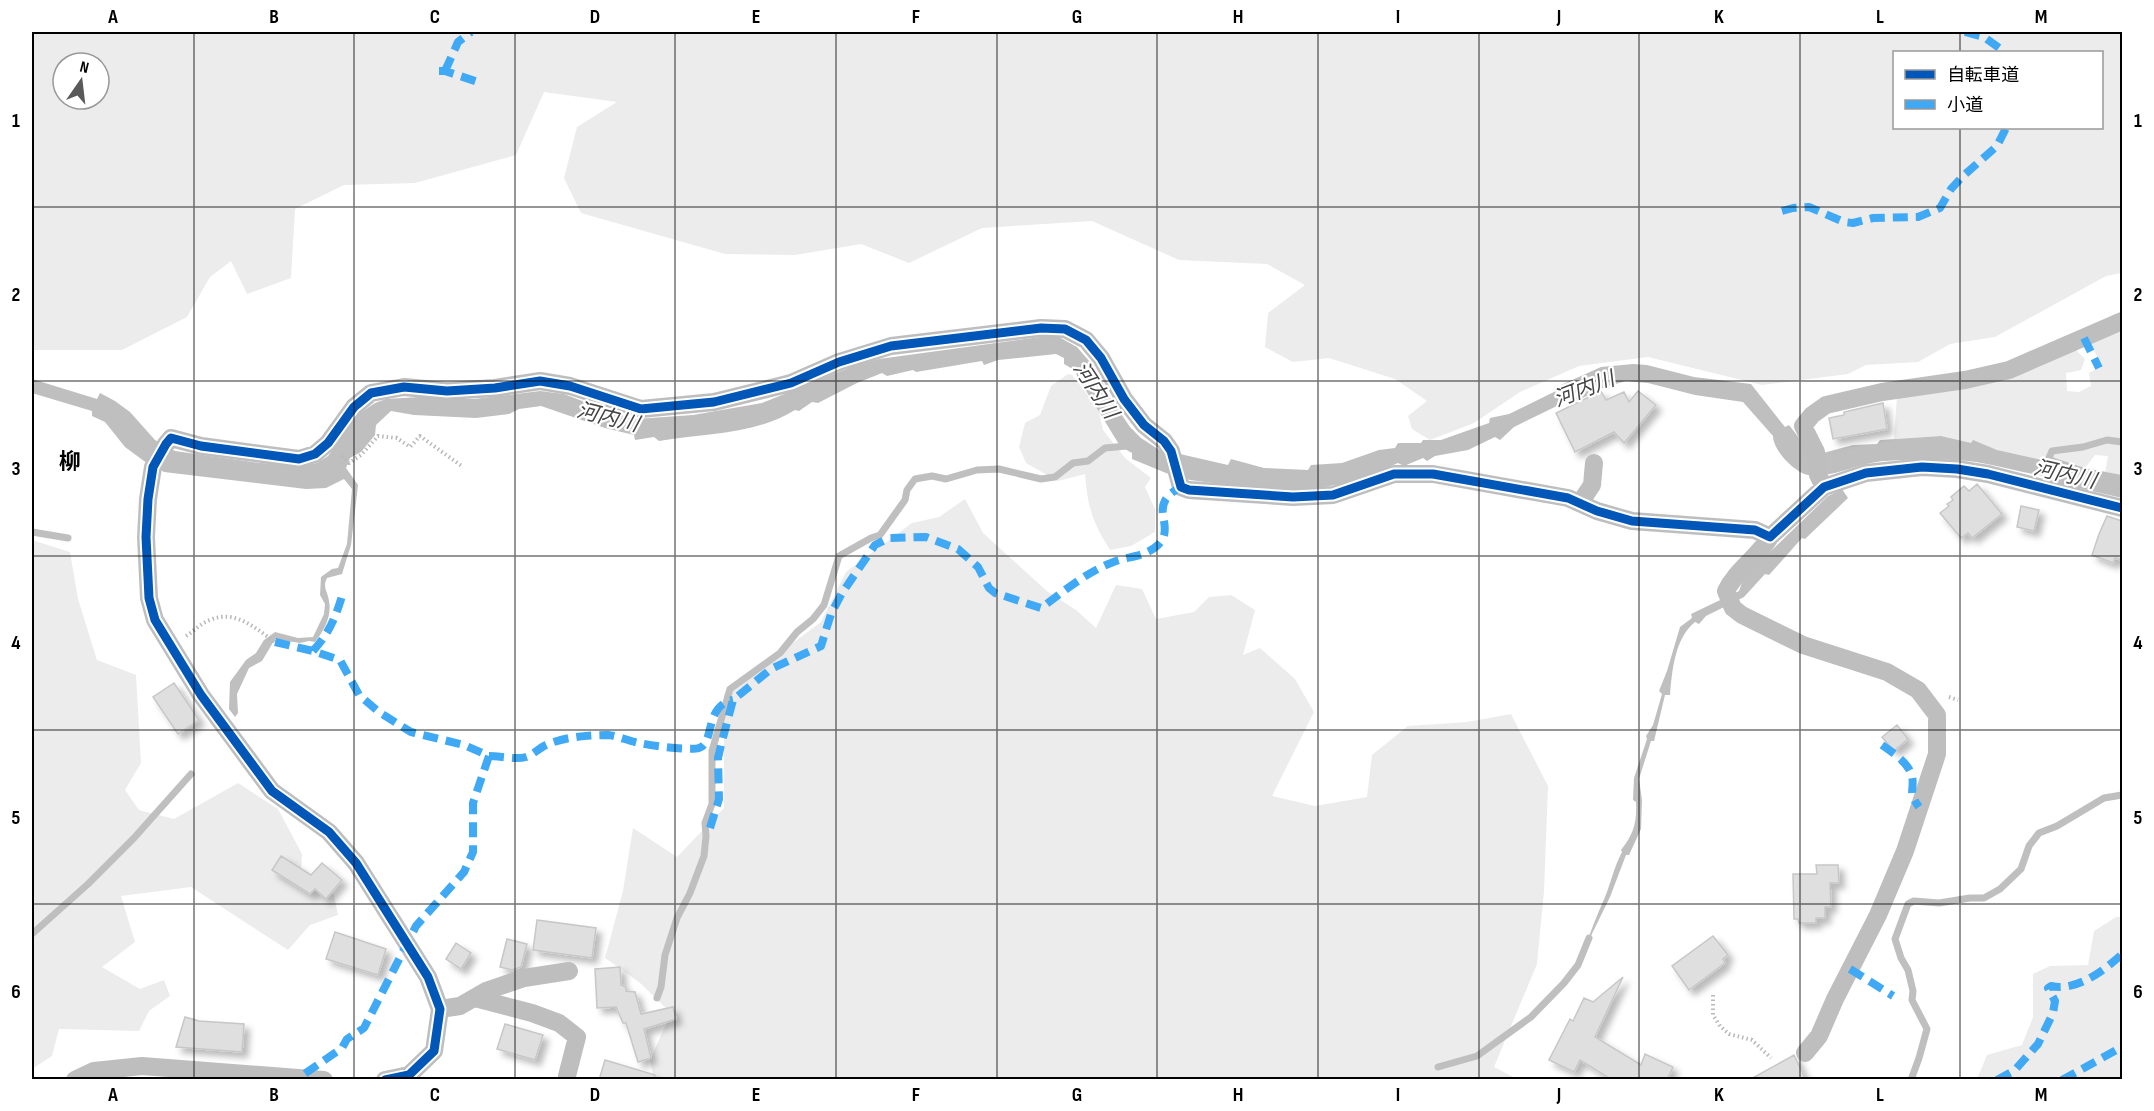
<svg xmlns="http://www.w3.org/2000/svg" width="2154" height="1111" font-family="'Sofia Sans Condensed','Noto Sans JP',sans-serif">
<defs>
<filter id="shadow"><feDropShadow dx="5.5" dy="5.5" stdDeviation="3" flood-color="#0004"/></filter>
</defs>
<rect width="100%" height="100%" fill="#fff"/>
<path fill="#ececec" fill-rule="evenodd" d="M32,32h2090v241l-16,3 -111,61 -45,7 -32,18 -52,3 -18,9 -86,11 -114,-28 -69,9 -59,26 -46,31 -44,17 -18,-11 -4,-13 19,-15 -32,-22 -66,-21 -36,4 -28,-15 3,-34 37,-28 -38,-21 -88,-4 -87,-39 -110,7 -73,35 -48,-19 -66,11 -70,-1 -144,-41 -17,-35 13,-51 40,-25 -73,-10 -28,63 -101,28 -71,2 -49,24 -4,69 -44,16 -16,-33 -21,16 -23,40 -65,33h-90zM1894,52h208v76h-208zM63,63h36v36h-36z
M2122,328v147l-17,-3 3,-16 -13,-1 -10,13 -36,-12 -3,5 -37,2 -11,-13 -57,-14 -47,3 3,-43 176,-49 12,12 -4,11 -15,3 1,18 12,1 12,-6 -2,-13 13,-7 -12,-24z
M1068,374l4,1 26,33 5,22 22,28 26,20 -6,9 10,22v23l-24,14 -21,4c-18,-29 -22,-42 -25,-76l-27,7 -32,-18 -7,-16 6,-24 15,-8 11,-29z
M965,499l18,34 65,59 28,18 20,18 20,-43 26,4 14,30 38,-7 15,-15 22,-2 24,15 -12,45 17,-7 35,31 19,33 -42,84 43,10 52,-9 5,-42 36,-29 59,-4 44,-8 37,72 -4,105 -7,73 -43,103 23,12h-863l-4,-19 21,-47 -32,-31 -34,-24 18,-67 10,-63 44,29 47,-49v-114l97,-72 25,-50 66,-49 27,-6z
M32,540l38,12 8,47 19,61 39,15 5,88 -16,27 14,20 35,9 64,-36 40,26 24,45 -1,17 33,24 4,20 -28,10 -22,25 -97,-63 -70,9 14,46 -33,25 38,22 24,-9 6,16 -21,15 -10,20 -80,-2 -7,27 -20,13z
M2116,917h6v162h-145l10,-24 35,-10 11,-28v-43l17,-8 38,-1 6,-34z"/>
<path fill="#bfbfbf" d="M1048,336l11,1 18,10 19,22 15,30 19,28 11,11 23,15 16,1 48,11 3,-6 33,9 44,2 3,-5 31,-2 37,-13 16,-2 3,-5h23l2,-3h18l48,-17 1,-5 19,-4 51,-25 1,-4 40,-18 32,-3 14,1 47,12 57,7 34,43 4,-2 21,27 13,1 30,-8 24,-1 3,-4 61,-4 30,7 2,-3 24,10 49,11 3,-5 36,12 37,7v23l-73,-17 -6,-5c-22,-4 -44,-10 -67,-14 -29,-4 -62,-3 -91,-1 -24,1 -54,18 -77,14 -14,-3 -35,-25 -35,-39l-30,-34 -48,-7 -47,-12 -22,-2 -21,6 -35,17 -5,-2 -51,25 -14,13 -5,-3 -27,13 -33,6 -8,5 -4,-3 -19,8 -6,-3 -43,18 -46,9 -88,-6 -31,-4 -24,-7 -34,-14v-6l-12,-7 -43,-70 -1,-5 -12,-7v-6l-8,-4 -58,6 -14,5 -2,-4 -66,11 -3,-2 -26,6 -5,-3 -25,10 -39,20 -6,-1 -13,9 -4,-1c-40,25 -90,23 -136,31l-5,-4 -19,3 -1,-5 -29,-7 -64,-22 -22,3 -10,5 -33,4 -62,-3 -23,-4 -15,14 -1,10 -14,17 -11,6 -4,10 12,17 -7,60 -9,29 -15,4c-5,9 1,14 2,23 3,15 -5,30 -14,41l-6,-1 -9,2 -25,-4 -13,22 -13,7 -12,26 1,19 -3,4 -6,-8 1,-27 16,-22 10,-7 8,-13 11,-8 23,6 15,-1 11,-23 1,-10 -5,-9 1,-18 11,-8 6,-1 9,-24 5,-55 -8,-10 -18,9 -20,1 -142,-17 -20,-11 -19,-14 -20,-25 -13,-6v-5l-60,-18v-14l65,20 3,-6 15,8 15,11 25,28 20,11 85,12 45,2 12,-2 11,-7 32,-43 15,-10 11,-4 33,-2 55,2 66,-8 24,3 50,19 22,6 57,-4 69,-12 94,-38 23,-6z
M1842,489l6,9 -43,41 -3,-1 -33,37 -4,-1 -21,23 -38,19 -7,8 -4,-2c-20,16 -23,48 -25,73h-5l-11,46h-3l-12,38 3,21 -1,29 -12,26h-3l-16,42 -24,49c5,-17 12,-33 19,-49 6,-15 9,-30 17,-45l-1,-2c13,-16 16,-28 15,-48l-3,-2 1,-22 13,-39 -1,-3 7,-11 9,-31 -3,-3 8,-20 13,-44 12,-9 -1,-4 48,-23 5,-14 84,-81z"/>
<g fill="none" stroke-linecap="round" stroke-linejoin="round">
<path stroke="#bfbfbf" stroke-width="7" d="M2046,465l6,-14 31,-4 24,-7 15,2
M32,532l36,6
M32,934l56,-50 46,-46 57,-64
M657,998l4,-11 4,-32 12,-37 13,-25 14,-37 2,-20 -1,-13 7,-19v-53l18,-62 50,-36 17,-21 16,-13 11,-14 15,-49 32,-18 9,-3 25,-35 2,-10 8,-11 17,-3 14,3 31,-9 22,-1 42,10 14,-2 18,-14 15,-2 17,-13 22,-2
M1438,1067l39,-11 54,-39 33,-34 14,-18 11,-27
M1911,1080l8,-22 8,-29 -15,-29 1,-9 -5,-21 -7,-12 -6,-19 13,-35 6,-3 25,2 31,-5h14l16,-9 21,-20 8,-23 10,-13 18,-7 47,-28 18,-3"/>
</g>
<path fill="#dfdfdf" stroke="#c7c7c7" stroke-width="1.5" filter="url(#shadow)" d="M1601,391l5,9 18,-8 5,10 9,-11 18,14 -32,38 -10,-11 -39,20 -19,-39z
M1883,403l4,26 -54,10 -4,-21 15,-3v-3z
M1977,484l25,30 -30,24 -4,-5 -7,5 -21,-25 9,-7 -2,-2 6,-4 -2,-3 13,-11 5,5z
M2021,506l18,4 -5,21 -17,-4z
M2107,516l15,5v39l-7,-2 -2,5 -21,-8 7,-21z
M174,683l25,37 -21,14 -25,-37z
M1897,725l11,14 -14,12 -12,-14z
M281,856l30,19 11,-12 20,17 -16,19 -11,-10 -5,5 -38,-24z
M1816,865h22l1,18h-9l1,24h-6v11h-9v5h-17l-1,-4h-4l-1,-45h24z
M537,920l59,8 -4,30 -59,-8z
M335,932l51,17 -8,26 -52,-16z
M1713,936l15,19 -5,4 2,4 -36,27 -17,-24z
M507,939l20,5 -6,23 -9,3 -12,-3z
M456,943l15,10 -10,16 -15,-10z
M620,967l1,18 5,2v4l9,1 6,22 32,-7 3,12 -32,10 7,29 -13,4 -12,-39h-3l-7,-16 -19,1 -2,-39z
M1623,977l-28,60 46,28 4,-11 28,13 -6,13h-55l-32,-20 -6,12 -25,-12 21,-41 3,2 11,-23 9,4z
M185,1017l14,4 45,3 -2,28 -66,-5z
M505,1024l38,11 -8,25 -38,-11z
M1794,1055l12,25h-57z
M605,1060l50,15 -1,5h-55z"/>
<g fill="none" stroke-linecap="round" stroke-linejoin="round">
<path stroke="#b9b9b9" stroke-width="4" stroke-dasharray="1.5 3" stroke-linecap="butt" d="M342,456l7,7 12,-8 17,-19 19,2 13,9 10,-11 43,31
M186,636c8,-5 15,-13 24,-16 25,-11 45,8 65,22
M1949,697l9,3
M1713,995v20l7,11 9,8 23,6 19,18"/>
<path stroke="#bebebe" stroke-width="18" d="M1824,487l-6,-12 -2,-23 -13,-26 9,-11 14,-10 56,-13 83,-12 44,-10 113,-49
M1580,503l12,-18 2,-22
M1770,537c-12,20 -34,33 -44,54l7,17 9,7 61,30 84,27 31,18 19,25v39l-32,97 -27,64 -43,84 -16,37 -14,17
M475,998l57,15 27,10 18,14 -10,39
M440,1009l20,-3 26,-15 38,-13 45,-7
M75,1080l19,-9 48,-5 182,14
M385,1080l24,-5 25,-24 6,-42 -12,-32 -72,-114 -27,-31 -57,-41 -71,-96 -46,-75 -6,-22 -3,-61 2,-38 5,-32 13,-23 5,-6 30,8 98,13 16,-5 13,-11 26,-36 17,-14 33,-6 43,4 48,-3 45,-7 30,5 71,23 73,-7 77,-19 48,-21 52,-16 150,-18 24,1 21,11 15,18 23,41 20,26 20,16 7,10 10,36 8,3 104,7 40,-2 61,-21h39l135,24 29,13 35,10 123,9 15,7 54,-50 42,-14 56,-6 35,2 31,5 134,34"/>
<path stroke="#3fa9f5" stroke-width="8" stroke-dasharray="15 8" stroke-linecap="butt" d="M1965,32l19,5 21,15
M439,71h6l33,11
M445,71l13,-29 13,-10
M1782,211l11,-3 16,-1 35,15 9,1 20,-5 45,-1 22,-9 11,-19 11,-12 35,-31 9,-18
M2084,338l15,30
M275,642l38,9 27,9 19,35 20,17 32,20 53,13 25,11 -16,47v49l-9,20 -48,54 -52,102 -17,11 -5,9 -42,29
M313,651c16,-18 22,-32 29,-55
M1882,745c11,8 26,17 30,31 3,15 -5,15 7,31
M489,756c11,0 27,4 37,1 7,-2 13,-9 20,-12 18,-8 42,-10 62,-10 10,1 18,5 27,7 10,3 55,9 64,6 16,-5 5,-42 34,-48
M710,828l9,-29 -1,-41 3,-13 12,-45 38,-31 50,-23 10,-32 11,-21 33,-48 14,-7 37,-1 32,12 20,18 11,21 6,5 46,15c22,-16 44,-35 70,-45 16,-7 33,-5 47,-18 20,-20 -14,-39 23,-58
M1850,969l43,27
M1997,1080l18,-10 23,-26 15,-31 2,-12 -7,-13 3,-2c25,6 54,-16 71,-32
M2062,1080l60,-33"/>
<g stroke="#fff" stroke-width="13">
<path id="cycleway" d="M385,1080l24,-5 25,-24 6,-42 -12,-32 -72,-114 -27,-31 -57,-41 -71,-96 -46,-75 -6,-22 -3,-61 2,-38 5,-32 13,-23 5,-6 30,8 98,13 16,-5 13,-11 26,-36 17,-14 33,-6 43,4 48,-3 45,-7 30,5 71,23 73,-7 77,-19 48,-21 52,-16 150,-18 24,1 21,11 15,18 23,41 20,26 20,16 7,10 10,36 8,3 104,7 40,-2 61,-21h39l135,24 29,13 35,10 123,9 15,7 54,-50 42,-14 56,-6 35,2 31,5 134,34"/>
</g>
<use href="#cycleway" stroke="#0057b8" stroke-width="9"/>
</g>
<path fill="none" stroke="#000" stroke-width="1.5" stroke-opacity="0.55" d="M194,32v1048M354,32v1048M515,32v1048M675,32v1048M836,32v1048M997,32v1048M1157,32v1048M1318,32v1048M1479,32v1048M1639,32v1048M1800,32v1048M1960,32v20M1960,128v952M32,207h2090M32,381h2090M32,556h2090M32,730h2090M32,904h2090"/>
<g text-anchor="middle" stroke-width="4.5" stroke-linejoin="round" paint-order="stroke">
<g font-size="21" font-style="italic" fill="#444" stroke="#fff">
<text transform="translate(1584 389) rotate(-21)" y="7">河内川</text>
<text transform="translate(1096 390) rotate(57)" y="7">河内川</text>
<text transform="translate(608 417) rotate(14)" y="7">河内川</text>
<text transform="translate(2065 474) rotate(13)" y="7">河内川</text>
</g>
<g font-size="22" font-weight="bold" fill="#000" stroke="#fff">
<text x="70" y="469">柳</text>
</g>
</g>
<rect width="2154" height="1111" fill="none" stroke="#ffffff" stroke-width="66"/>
<rect x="1893" y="51" width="210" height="78" fill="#ffffff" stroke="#999999" stroke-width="1.5"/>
<rect x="1905" y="70" width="30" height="9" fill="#0057b8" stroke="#999999" stroke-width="1.5"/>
<text x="1947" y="81" font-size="18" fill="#000000">自転車道</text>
<rect x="1905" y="100" width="30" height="9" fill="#3fa9f5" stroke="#999999" stroke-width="1.5"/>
<text x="1947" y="111" font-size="18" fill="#000000">小道</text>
<g transform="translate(81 81) rotate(14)"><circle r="28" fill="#ffffff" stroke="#999999" stroke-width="1.5"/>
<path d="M0-4.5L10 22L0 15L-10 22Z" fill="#595959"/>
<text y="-9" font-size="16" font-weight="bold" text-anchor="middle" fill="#000000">N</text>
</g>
<rect x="33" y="33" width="2088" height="1045" fill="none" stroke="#000" stroke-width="2"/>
<g font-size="20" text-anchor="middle" font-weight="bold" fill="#000">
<text x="113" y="23">A</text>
<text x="274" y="23">B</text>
<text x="435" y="23">C</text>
<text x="595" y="23">D</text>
<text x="756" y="23">E</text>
<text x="916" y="23">F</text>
<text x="1077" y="23">G</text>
<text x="1238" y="23">H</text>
<text x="1398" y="23">I</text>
<text x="1559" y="23">J</text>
<text x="1719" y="23">K</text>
<text x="1880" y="23">L</text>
<text x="2041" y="23">M</text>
<text x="16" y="127">1</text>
<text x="2138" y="127">1</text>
<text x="16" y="301">2</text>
<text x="2138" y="301">2</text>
<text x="16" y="475">3</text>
<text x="2138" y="475">3</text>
<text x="16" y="649">4</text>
<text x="2138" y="649">4</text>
<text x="16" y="824">5</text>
<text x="2138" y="824">5</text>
<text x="16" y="998">6</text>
<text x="2138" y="998">6</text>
<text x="113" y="1101">A</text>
<text x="274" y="1101">B</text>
<text x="435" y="1101">C</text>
<text x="595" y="1101">D</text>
<text x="756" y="1101">E</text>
<text x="916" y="1101">F</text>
<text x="1077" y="1101">G</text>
<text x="1238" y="1101">H</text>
<text x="1398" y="1101">I</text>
<text x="1559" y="1101">J</text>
<text x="1719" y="1101">K</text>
<text x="1880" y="1101">L</text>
<text x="2041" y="1101">M</text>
</g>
</svg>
